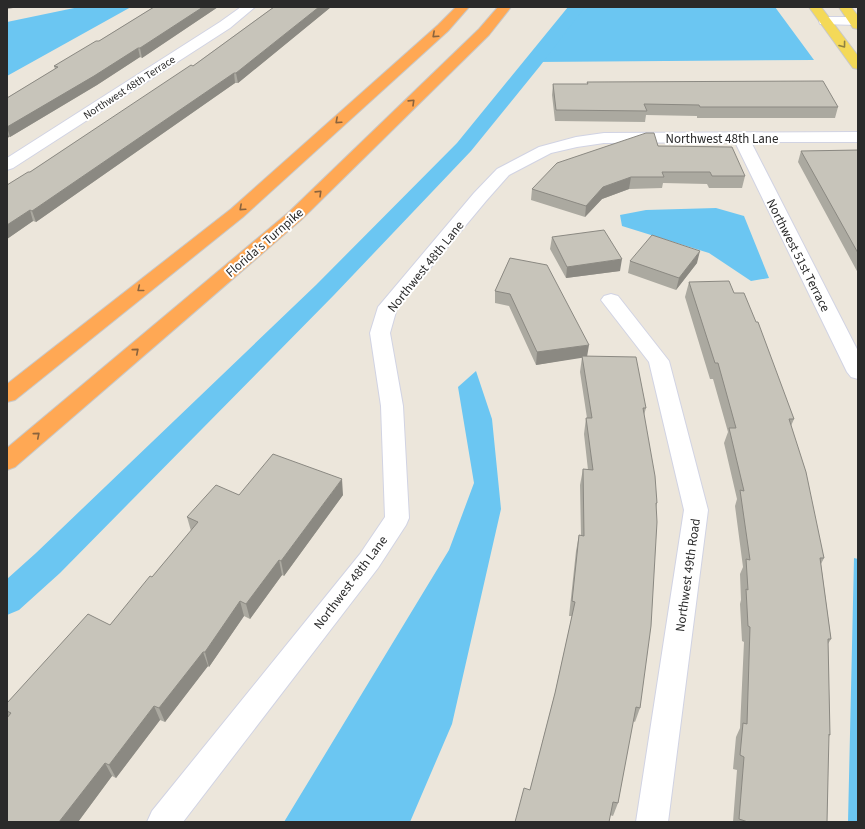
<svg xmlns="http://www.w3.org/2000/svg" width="865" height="829" font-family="'Source Sans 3',sans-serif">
<rect width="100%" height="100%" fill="#ece6db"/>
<path fill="#6bc6f2" d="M79,7h52l-124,69v-54z
M577,7h198l39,53 -280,2z
M716,208l28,8 25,62 -18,3 -42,-28 -87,-27 -2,-11 26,-5z
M476,371l16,48 9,90 -49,215 -42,98h-126l165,-272 25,-67 -16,-96z
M854,558l4,1v263h-10z"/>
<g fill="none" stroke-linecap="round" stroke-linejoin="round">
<path fill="#6bc6f2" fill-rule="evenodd" d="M568,7h17l-45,59 -69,85 -137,144 -274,278 -41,37 -12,5v-36l29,-26 280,-268 141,-142z"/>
<g stroke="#d1d3e3" stroke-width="2">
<path id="minor" d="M241,7h14l-25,21 -217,140 -6,2v-12l213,-136z
M825,17h33v8l-38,-1 -1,-3 1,-3z
M858,132v10h-107l107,209v28l-7,-2 -4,-5 -112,-230 -131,1 -27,4 -26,6 -42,22 -23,26 -89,107 -7,25 13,73 6,112 -3,7 -28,43 -195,254h-36l5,-11 208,-257 25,-37 -4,-111 -11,-73 8,-26 96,-114 23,-24 42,-22 37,-10 28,-4z
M611,294l7,2 51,65 39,149 -40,312h-32l48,-312 -35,-148 -48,-62 3,-4z"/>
</g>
<g stroke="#c8c8c8" stroke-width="2">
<path id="major" d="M809,7h12l37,49v13l-5,-1z
M839,7h12l7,9v13l-5,-1z"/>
</g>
<g stroke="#c8c8c8" stroke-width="2">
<path id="highway" d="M456,7h13l-21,24 -205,186 -228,183 -8,2v-18l224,-175 207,-184z
M498,7h13l-22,28 -188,185 -286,247 -8,3v-22l282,-236 190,-183z"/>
</g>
<use href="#minor" fill="#fff" fill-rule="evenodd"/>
<use href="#major" fill="#f4d958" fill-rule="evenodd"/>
<use href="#highway" fill="#ffa854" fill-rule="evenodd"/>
</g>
<path fill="#aba9a0" d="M154,7h64l-76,51 -2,-1 -43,28 -87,52h-1l-2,1v-40l48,-29 -1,-3 45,-25z
M274,7h57l-93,76h-3l-199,139 -3,-1 -26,18v-54l23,-13 163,-106z
M587,82l251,25 -3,11h-138v-2l-51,-1 -1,7 -90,-1 -3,-26 1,-11h34z
M658,146l87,30 -3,12h-33l-2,-4 -44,-1 -1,5 -33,1 -27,10 -17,18 -54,-17 1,-11z
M858,150v123l-60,-111 3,-11z
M552,237l68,34 -54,7 -16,-29z
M510,258l77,98 59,52 -2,7 13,88 -1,5 -16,200 -5,14 -2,-1 -15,82 -5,13 -83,-26 25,-97 17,-77h-3l7,-65 3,-16 2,1 -1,-51 3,-16 5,1 -4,-36 2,-16h1l-7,-46 2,-15 -46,8 -27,-59 -14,-3v-12z
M630,261l67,2 -21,27 -48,-17z
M689,282l45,11 60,126 -3,7 33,132 -3,6 10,75 -3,5 2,91 -2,3 -1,84h-94l4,-52 -4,-1 3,-32 4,-9 4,-86 -2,-1 -2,-37 1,-4 -1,-26 3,-7 -8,-61 2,-7 -13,-56 4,-11 -15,-53h-3l-25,-82z
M239,495h104l-59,81 -2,-1 -32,44 -6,-3 -35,51 -1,-1 -43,56 -5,-2 -44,58 -4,-2 -34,46h-71l1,-105 -1,-2v-12l103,-78 42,-48 39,-46 -4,-14z"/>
<path fill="#8b8982" d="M7,7h12l-12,2z
M203,7h15l-76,51 -2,-10z
M319,7h12l-93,76 -2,-10z
M138,48l2,9 -43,28 -87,52 -3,-10z
M234,73l1,10 -199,139 -4,-11z
M7,132l2,5 -2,1z
M631,177l-2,12 -27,10 -17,18 1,-11 17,-19z
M30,210l3,11 -26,18v-14z
M700,251l-3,12 -21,27 3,-12z
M622,259l-2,12 -54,7 1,-11z
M589,345l-2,12 -51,8 1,-13z
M342,479l1,16 -59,81 -3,-15z
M279,560l3,15 -32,44 -4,-15z
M240,601l4,15 -35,51 -4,-15z
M203,652l5,14 -43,56 -6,-14z
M154,706l6,14 -44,58 -7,-13z
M105,763l7,13 -34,46h-19z"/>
<path fill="#c7c4ba" stroke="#8b8982" d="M154,7h49l-63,41h-2l-44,28 -87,51v-29l51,-31 -4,-1 42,-25h3z
M274,7h45l-83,66h-2l-202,138 -2,-1 -23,15v-40l21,-13h2l161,-107 2,1z
M823,81l15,26h-138l-1,-2 -55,-1 3,7 -91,-1 -3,-26h35l-1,-2z
M646,133h8l4,13 74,1 13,29h-33l-2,-4h-48l2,5h-33l-28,10 -17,19 -54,-17 25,-26z
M858,150v103l-57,-102z
M604,230l18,29 -55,8 -15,-30z
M652,235l48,16 -21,27 -49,-17z
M510,258l37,7 42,80 -52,7 -27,-58 -15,-3z
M729,281l5,12h10l12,29h2l36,97h-5l17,53 18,86h-4l11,81h-3l2,96 -1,-1 -2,88h-79l-9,-3 5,-62 -4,-2 3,-32 4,1 3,-97 -2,-1 -2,-37 2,1 -2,-31 4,1 -10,-70 4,1 -15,-63h7l-18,-65h-3l-26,-81z
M582,356l54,1 10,51h-3l12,68 2,27h-1l1,19 -6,104 -11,82 -4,-1 -18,96 -5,-1 -4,20h-94l9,-34 6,2 25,-97 20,-91 -3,-1 7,-66 5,1 -1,-67 10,1 -7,-52h6z
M273,454l69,25 -61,82 -2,-1 -33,44 -6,-3 -35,51h-2l-44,56 -5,-2 -45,59 -4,-2 -46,59h-52v-104l4,-5 -4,-2v-8l81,-89 22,11 40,-49 2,1 46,-55 -11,-5 29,-32 23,10z"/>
<defs><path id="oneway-chevron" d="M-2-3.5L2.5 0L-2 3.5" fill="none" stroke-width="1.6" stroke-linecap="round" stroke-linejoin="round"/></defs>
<g stroke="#8a633d">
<use href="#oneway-chevron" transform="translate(435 35) rotate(138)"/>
<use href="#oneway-chevron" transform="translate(412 102) rotate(-44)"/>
<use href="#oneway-chevron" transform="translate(338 121) rotate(138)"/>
<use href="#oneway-chevron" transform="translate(319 193) rotate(-44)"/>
<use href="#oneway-chevron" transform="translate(242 208) rotate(138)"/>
<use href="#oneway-chevron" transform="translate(140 289) rotate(141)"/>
<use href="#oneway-chevron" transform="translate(136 351) rotate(-40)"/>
<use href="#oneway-chevron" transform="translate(37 435) rotate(-40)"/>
</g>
<use stroke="#8f8241" href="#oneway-chevron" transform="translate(843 45) rotate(53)"/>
<g text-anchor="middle" stroke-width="4" stroke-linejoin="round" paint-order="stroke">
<g font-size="11" fill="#2a2a2a" stroke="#fff">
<text transform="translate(129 87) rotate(-33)" y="4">Northwest 48th Terrace</text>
</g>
<g font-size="13" fill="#2a2a2a" stroke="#fff">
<text x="722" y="143">Northwest 48th Lane</text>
<text transform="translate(264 242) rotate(-41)" y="5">Florida's Turnpike</text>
<text transform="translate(799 255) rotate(63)" y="5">Northwest 51st Terrace</text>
<text transform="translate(425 266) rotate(-51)" y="5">Northwest 48th Lane</text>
<text transform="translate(687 575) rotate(-82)" y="5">Northwest 49th Road</text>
<text transform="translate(350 582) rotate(-53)" y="5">Northwest 48th Lane</text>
</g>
</g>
<rect width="865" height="829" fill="none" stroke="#2a2a2a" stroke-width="16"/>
</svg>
